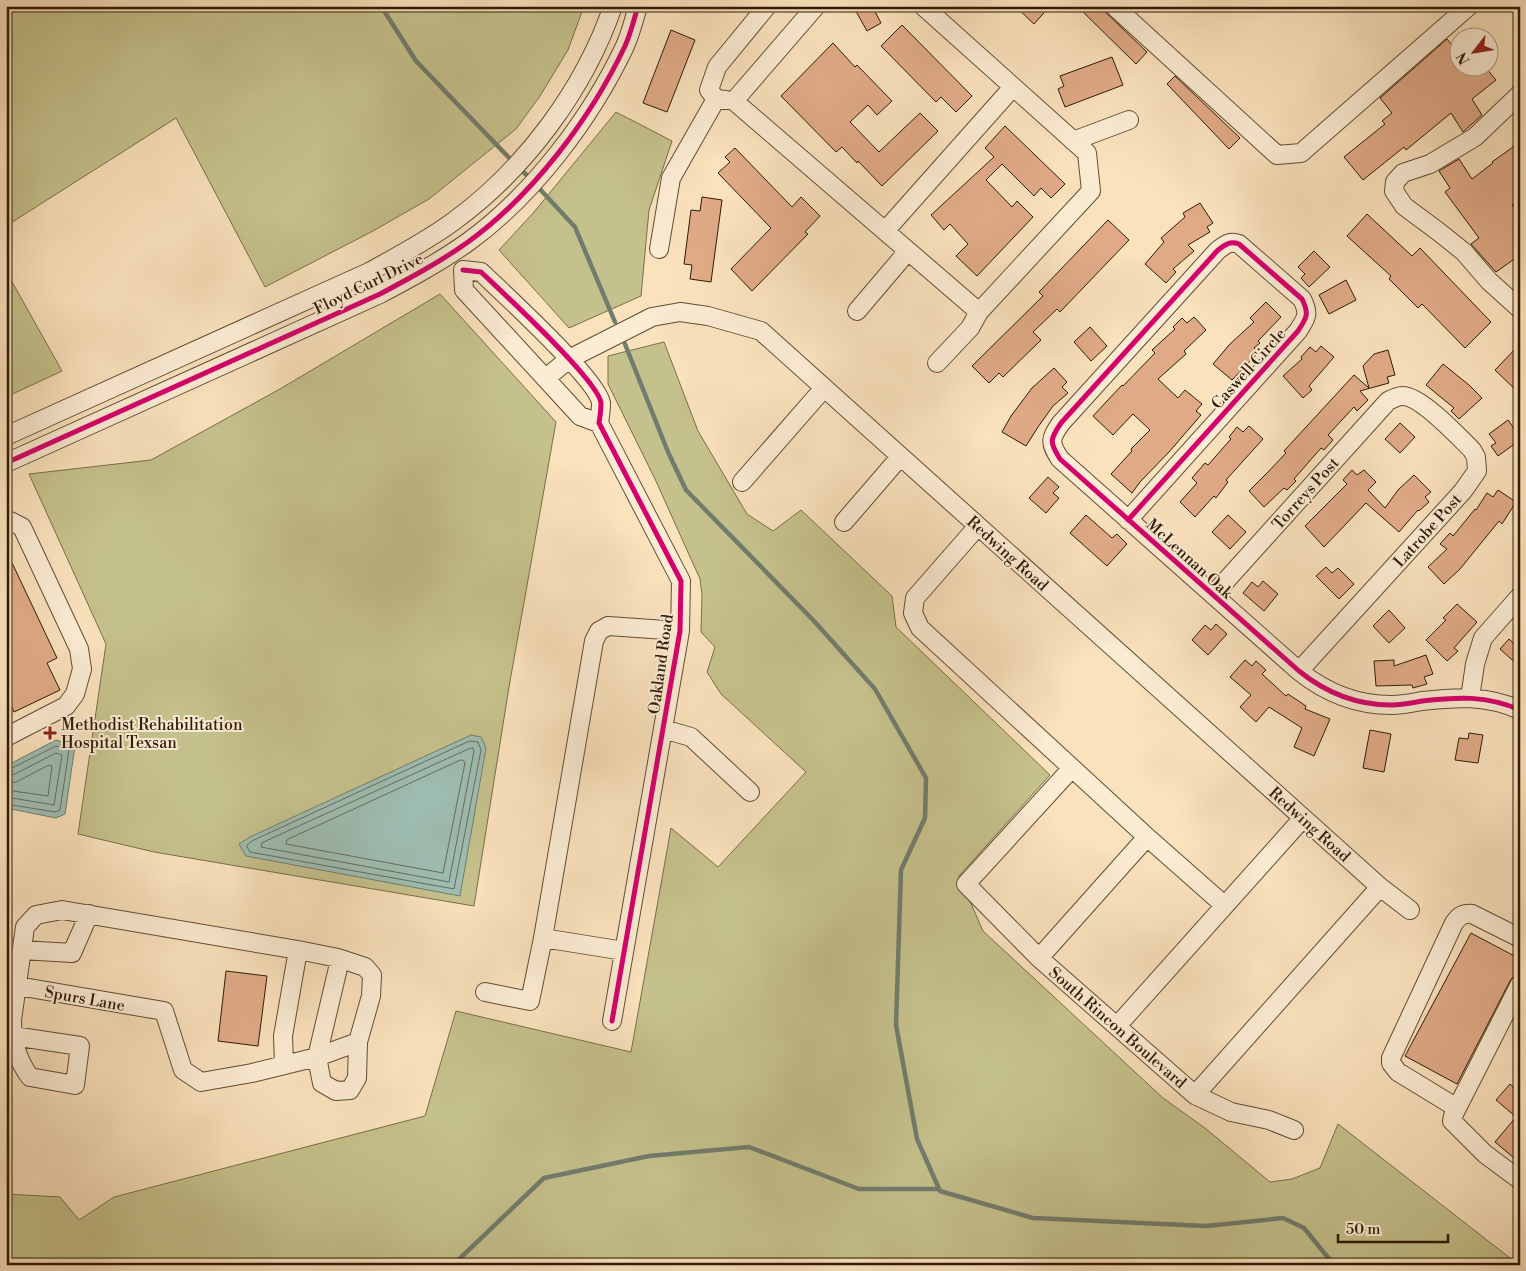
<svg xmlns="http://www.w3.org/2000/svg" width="1526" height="1271" font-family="'Libre Bodoni',serif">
<rect width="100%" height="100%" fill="#fae2bd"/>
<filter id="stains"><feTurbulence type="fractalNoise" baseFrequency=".004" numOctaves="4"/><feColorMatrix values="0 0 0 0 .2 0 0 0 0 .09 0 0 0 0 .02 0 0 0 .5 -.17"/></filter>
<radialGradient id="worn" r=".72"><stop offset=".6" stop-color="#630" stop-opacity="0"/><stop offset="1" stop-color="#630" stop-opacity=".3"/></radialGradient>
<path fill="#c5c18c" stroke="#7a6e48" d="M6,6h578l-16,44 -28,46 -24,33 -87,70 -56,32 -108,56 -89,-169 -170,108z
M616,112l56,29 -23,69 -8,86 -72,32 -70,-78 35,-38z
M6,271l56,100 -56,26z
M440,294l116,128 -47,265 -35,219 -320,-54 -76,-18 28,-190 -77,-170 122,-14 129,-71z
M664,342l34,89 49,83 26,17 28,-21 91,86 4,31 154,148 -91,101 24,55 180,167 42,30 65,54 22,-3 28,-11 18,-44 181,141h-1513v-71l54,3 19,23 35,-23 311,-81 31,-105 175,41 40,-224 47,39 88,-95 -85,-78 -14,-22 8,-25 -14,-15 1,-37 -2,-16 -45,-100 -47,-95v-28z"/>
<path fill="#9ebdb2" stroke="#727c6d" d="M471,735l10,2 5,11 -26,148 -214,-40 -7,-12 11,-7z
M56,740l19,6 -10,68 -9,4 -50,-10v-42z"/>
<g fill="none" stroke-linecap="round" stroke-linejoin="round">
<path stroke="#666c5c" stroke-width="1" d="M470,741l8,1 3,8 -27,139 -204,-37 -3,-5v-2l5,-4z
M471,748h2l1,3 -25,131 -188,-35 1,-4z
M461,760l3,1 1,2 -22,110 -157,-29 1,-4z
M6,770l4,-1 46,-23 13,4 -9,60 -5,2 -49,-8
M6,776l7,-1 43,-22 6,2 -8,50 -48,-8
M6,784l10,-2 33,-17 3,1 -4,30 -42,-6"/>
<path stroke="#727c6d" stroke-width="4.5" d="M381,6l35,55 98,102
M519,168l13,12
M537,186l38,41 40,95
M625,344l43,108 18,38 128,131 61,68 51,89 -1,40 -24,52 -5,155 21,114 23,52
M6,1263l10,2
M453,1265l91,-87 105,-22 100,-9 110,42h80l1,2 93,27 173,8 77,-8 21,10 30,37"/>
</g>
<path fill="#e0aa87" stroke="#2f1b05" d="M853,6h19l9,17 -14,8z
M1015,6h35l-16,18z
M1077,6h22l48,46 -11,12z
M902,25l70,71 -16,16 -15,-15 -5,5 -55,-56z
M671,30l24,10 -28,72 -24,-9z
M1447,39l11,13v16h28l10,12 -24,19 10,16 -19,17 -12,-19 -45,37 -2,-3 -41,33 -19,-23 41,-33 -3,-3 10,-8 -12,-15z
M833,43l22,24 2,-2 35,36 -15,14 -9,-10 -18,17 29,30 41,-39 18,18 -56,55 -24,-25 -1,2 -15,-16 -6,5 -55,-56z
M1112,57l11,28 -58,22 -7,-18 6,-3 -4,-10z
M1175,76l65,62 -11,11 -62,-65z
M1005,126l60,58 -14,14 -10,-10 -7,8 -32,-32 -16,16 26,27 5,-6 16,16 -56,59 -21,-20 12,-12 -18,-20 -6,6 -13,-15 63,-58 -9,-9z
M1520,142v57l-8,6 8,10v40l-24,17 -25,-28 8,-6 -34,-46 5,-4 -11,-17 20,-12 13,20 21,-16 -1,-1z
M735,148l57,59 9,-10 19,19 -15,16 3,2 -56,57 -21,-22 40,-41 -53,-55 12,-11 -5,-5z
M702,197l20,3 -11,82 -21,-3 2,-14 -8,-1 7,-54 9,1z
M1200,203l13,20 -6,4 3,5 -22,13 6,6 -21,18 3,3 -10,11 -21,-19 19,-22 -3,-4 24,-21 -2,-4z
M1367,214l45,42 8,-8 71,74 -26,26 -43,-44 -4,4 -29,-29 2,-3 -44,-40z
M1108,220l21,20 -69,72 -3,-3 -24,23 8,8 -38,37 -4,-4 -10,10 -17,-17 71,-70 -4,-4z
M1314,251l16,16 -21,20 -8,-9 4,-4 -7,-7z
M1346,280l10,20 -27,14 -10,-19z
M1266,302l15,15 -23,24 2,2 -6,5 4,5 -26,27 -19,-16 17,-20 24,-22 -4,-4z
M1194,317l12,13 -22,21 2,3 -28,25 20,19 7,-8 17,14 -6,7 5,4 -32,37 -29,30 -8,11 -21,-19 21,-23 -1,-2 19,-19 -17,-16 -20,21 -20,-19 29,-31 1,1 32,-33 -3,-3 23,-21 -2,-2 9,-9 5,5z
M1090,327l17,19 -16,15 -17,-19z
M1520,344v50l-25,-24z
M1321,346l13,11 -25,29 3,4 -9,8 -20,-22 19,-17 -1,-2 9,-10 6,5z
M1388,350l7,25 -8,2 2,6 -29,8 8,9 -11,11 -3,-4 -26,28 5,5 -9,10 -3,-2 -27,31 2,2 -9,9 -3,-2 -20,19 -15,-16 19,-19 18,-19 -2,-2 70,-76 15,13 -6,-22 11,-12z
M1443,364l26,21 13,13 -23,21 -8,-8 3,-3 -28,-23z
M1054,368l13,14 -5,5 6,6 -15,13 -15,21 -12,19 -24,-14 9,-16 21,-28z
M1508,420l12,17v3l-22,16 -7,-10 5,-3 -7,-9z
M1400,423l15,14 -15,16 -15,-14z
M1249,426l14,13 -37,41 2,2 -12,16 -2,-2 -19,21 -15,-15 17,-19 -5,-5 13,-15 3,2 23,-26 -2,-2 8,-10 6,5z
M1352,470l5,5 7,-5 12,12 -8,8 17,18 13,-18 16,-15 17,17 -6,5 4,5 -10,9 -1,-1 -19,22 -33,-29 -42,44 -19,-21 42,-42 -4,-4z
M1048,477l11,10 -6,6 6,5 -13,15 -17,-15z
M1498,490l18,12 -14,22 -3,-3 -39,48 -16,15 -16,-17 19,-18 -7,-5 10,-11 3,3 22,-27 1,1 11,-17 6,4z
M1086,515l26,23 5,-4 10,10 -20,22 -37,-33z
M1228,515l18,17 -16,17 -18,-17z
M6,550l51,108 -10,5 13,27 -46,22 -4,-10 -4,2z
M1326,567l6,6 6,-5 16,16 -15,15 -23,-23z
M1263,581l15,13 -14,17 -21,-18 9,-11 6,5z
M1457,604l20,18 -23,26 4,3 -11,10 -21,-21 20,-20 -3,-2z
M1389,610l16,18 -16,15 -16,-17z
M1216,624l11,10 -19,21 -16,-15 13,-15 6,5z
M1509,639l11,10v18l-20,-18z
M1426,655l7,19 -9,3 3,7 -14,4 -1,-3 -36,1 -2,-25 20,-1v6z
M1245,660l7,6 4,-5 10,9 -4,4 24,22 2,-2 18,12 -1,3 25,10 -16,37 -20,-9 8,-19 -33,-21 -13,15 -16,-15 11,-12 -21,-18z
M1370,730l21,4 -7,38 -21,-4z
M1469,733l14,2 -5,28 -23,-3 4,-22 9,1z
M1471,933l49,26v12l-9,8 -54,105 -52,-28z
M226,971l41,5 -9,70 -40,-5z
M1510,1084l10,9v70l-25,-21 21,-25 -20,-17z"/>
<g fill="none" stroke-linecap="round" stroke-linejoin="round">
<g stroke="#624d33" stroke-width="20">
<path id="minor" d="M816,6l-82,95 245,211 112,-121 -4,-38 -164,-147
M1114,6l163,149 24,-2 168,-147
M1520,94l-45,43 -45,27 -27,9 -8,9 -1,9 10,15 35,26 25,20 25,29 31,28
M726,100l-10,-1 -7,-9 8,-23 50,-61
M1073,141l56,-21
M885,231l128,-144
M659,249l12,-71 45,-79
M463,270l18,2c22,21 117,108 120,131 0,6 -1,14 -2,20l82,158 -1,50 -68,390
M463,270l1,20 116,126 19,7
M857,311l51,-60
M937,363l33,-35 9,-16
M546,378l23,-19 83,-42 28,-5 28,4 53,15 619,556 30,23
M6,436l363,-164c29,-16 58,-31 85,-51 71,-52 130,-131 159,-215
M6,463l374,-169c30,-16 60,-32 88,-52 65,-47 123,-124 157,-196 6,-13 9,-27 13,-40
M742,482l82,-94
M1128,520l170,-189c8,-13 12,-16 4,-32l-63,-55c-9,-3 -13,0 -21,6l-157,173c-11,16 -12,19 -1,36l239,212c26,21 57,34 92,34 10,0 21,-2 31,-4 35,-4 64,-6 98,9
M6,521h4l12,6 57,122 3,20 -7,25 -9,12 -60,31
M844,522l56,-65
M978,526l-63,72 -2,15 7,15 227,209 77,68
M1213,595l175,-194c4,-2 10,-5 14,-5 18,-1 57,41 70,54l4,7 1,14 -14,20 -164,180
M1470,698l5,-34 8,-26 37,-42
M663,729l28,8 59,55
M1072,768l-106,116 73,74 156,137 36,17 38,8 25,10
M22,950l50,3 17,-39
M624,951l-81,-13 51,-297 5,-10 9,-5 72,5
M338,958l27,9 7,8 -1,21 -13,46 -41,15 5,26 14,8 14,-1 7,-12 1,-36
M1039,958l108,-121
M6,984l158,27 19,59 18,12 51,-9 65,-16 21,-89v-10l-40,-8 -15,86 1,29
M1520,984l-67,132 -1,5 33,33 35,26
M485,992l45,9 13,-63
M1117,1026l186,-208
M13,1036l67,10 -5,39 -45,-8c-12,-16 -18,-37 -18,-57l13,-93 11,-12 26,-5 236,40
M1195,1095l185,-208
M1457,1108l-59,-36 -7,-9v-5l63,-135c5,-7 9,-10 18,-9l48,24"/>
</g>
<use href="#minor" stroke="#fcecd4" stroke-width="18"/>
<g stroke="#fcecd4" stroke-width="8">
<path id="cycleway" d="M463,270l18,2c22,21 117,108 120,131 0,6 -1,14 -2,20l82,158 -1,50 -68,390
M6,463l374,-169c30,-16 60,-32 88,-52 65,-47 123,-124 157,-196 6,-13 9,-27 13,-40
M1128,520l170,-189c8,-13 12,-16 4,-32l-63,-55c-9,-3 -13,0 -21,6l-157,173c-11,16 -12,19 -1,36l239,212c26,21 57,34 92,34 10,0 21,-2 31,-4 35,-4 64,-6 98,9"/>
</g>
<use href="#cycleway" stroke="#d6006c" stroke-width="5"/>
</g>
<path fill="#8f2418" stroke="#fcecd4" stroke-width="2" d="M47.5 725.5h5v5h5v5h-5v5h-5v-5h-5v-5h5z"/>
<g text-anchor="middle" stroke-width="4" stroke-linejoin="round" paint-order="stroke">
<g font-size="16" fill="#2f1b05" stroke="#fcecd4">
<text transform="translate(368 283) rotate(-26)" y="6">Floyd Curl Drive</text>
<text transform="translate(1248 368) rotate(-48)" y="6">Caswell Circle</text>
<text transform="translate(1305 493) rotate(-48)" y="6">Torreys Post</text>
<text transform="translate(1427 530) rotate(-48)" y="6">Latrobe Post</text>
<text transform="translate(1008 553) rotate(42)" y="6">Redwing Road</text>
<text transform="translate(1190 558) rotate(42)" y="6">McLennan Oak</text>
<text transform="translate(660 664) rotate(-82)" y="6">Oakland Road</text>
<text transform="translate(1310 824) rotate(42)" y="6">Redwing Road</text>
<text transform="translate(85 998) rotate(10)" y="6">Spurs Lane</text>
<text transform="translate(1118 1027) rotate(41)" y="6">South Rincon Boulevard</text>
</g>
<g font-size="16" fill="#2f1b05" stroke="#fcecd4" text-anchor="start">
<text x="61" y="730">Methodist Rehabilitation<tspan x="61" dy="18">Hospital Texsan</tspan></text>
</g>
</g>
<rect width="1526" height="1271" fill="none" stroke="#fae2bd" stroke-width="25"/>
<rect x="8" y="8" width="1511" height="1256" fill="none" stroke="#2f1b05" stroke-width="2.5"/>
<rect x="12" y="12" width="1501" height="1246" fill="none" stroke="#2f1b05"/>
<g transform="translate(1474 52) rotate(239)"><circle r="24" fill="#fcecd4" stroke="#aa9881"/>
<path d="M0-4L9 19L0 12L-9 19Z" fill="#8f2418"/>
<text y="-8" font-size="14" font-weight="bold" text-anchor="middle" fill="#2f1b05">N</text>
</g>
<path d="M1338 1234v8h110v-8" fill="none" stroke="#2f1b05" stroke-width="2.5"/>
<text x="1346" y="1234" font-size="15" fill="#2f1b05" stroke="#fcecd4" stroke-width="4" paint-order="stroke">50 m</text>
<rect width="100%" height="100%" filter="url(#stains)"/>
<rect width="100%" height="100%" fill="url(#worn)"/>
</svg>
